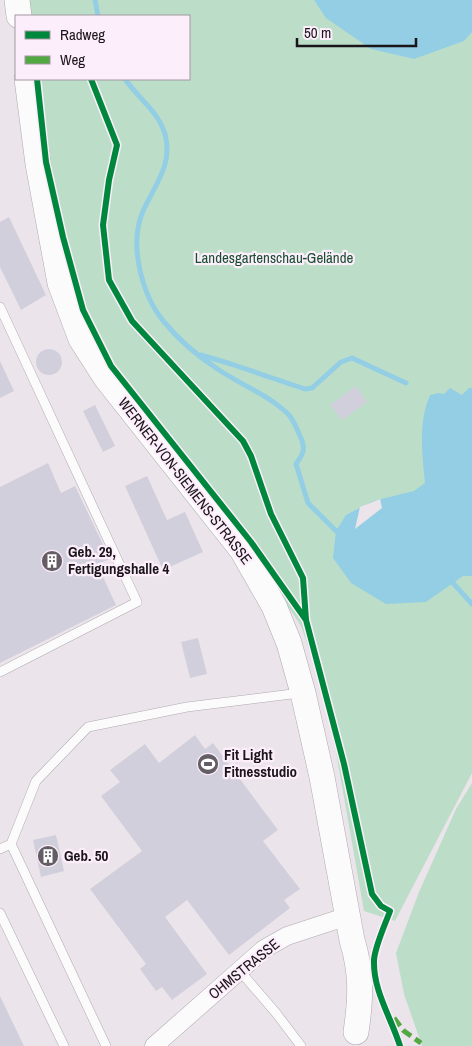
<svg xmlns="http://www.w3.org/2000/svg" width="472" height="1046" font-family="'Archivo Narrow',sans-serif">
<rect width="100%" height="100%" fill="#ece4eb"/>
<path fill="#bcdec8" d="M25,0h447v773l-77,148 -31,-10 -37,-210 -26,-75 -53,-80 -141,-174 -26,-62 -22,-65 -25,-166h155v-63h-163z
M472,783v263h-50l-18,-52 -8,-41 23,-61 37,-83z"/>
<path fill="#93cee5" d="M314,0h158v32l-8,9 -50,18 -43,-10 -45,-31z
M450,388l12,7 7,-7h3v188h-9l-37,26 -40,2 -35,-21 -18,-25 3,-27 10,-16 27,-14 41,-10 11,-8c-3,-29 -7,-60 5,-88l8,-2 6,1z"/>
<path fill="#ece4eb" d="M380,499l2,9 -27,21 5,-22z"/>
<g fill="none" stroke-linecap="round" stroke-linejoin="round">
<path stroke="#93cee5" stroke-width="5" d="M95,0l3,16
M125,79c13,19 33,32 40,55 8,30 -9,49 -21,75 -16,33 -3,86 21,114 14,17 33,33 51,45 23,16 51,26 71,45 6,5 10,16 13,23 3,6 5,12 2,18 -1,3 -4,7 -6,10l12,39 28,28
M201,355l30,9 74,25 7,-1 29,-26 11,-4 54,25
M453,583l19,21"/>
</g>
<path fill="#d2cfdc" d="M9,217l37,78 -25,15 -21,-43v-45z
M36 362a13 13 0 1 1 26 0a13 13 0 1 1-26 0Z
M0,361l14,30 -14,7z
M356,386l11,16 -25,18 -12,-15z
M95,405l20,41 -12,6 -20,-41z
M48,463l13,30 14,-7 23,48 12,25 -13,5 19,41 -116,58v-176z
M147,476l20,44 18,-8 18,40 -40,18 -38,-84z
M198,638l9,36 -17,4 -9,-36z
M195,735l10,14 8,-6 65,87 -15,11 37,48 -16,11 6,8 -61,47 -42,-55 -22,17 42,57 -35,26 -10,-13 -6,4 -16,-22 6,-5 -56,-75 52,-38 -41,-55 19,-14 -10,-12 35,-26 14,19z
M56,835l8,36 -23,6 -8,-37z
M0,996l24,50h-24z"/>
<g fill="none" stroke-linecap="round" stroke-linejoin="round">
<g stroke="#aea9ae" stroke-width="10">
<path id="lane" d="M0,307l137,295 -137,70
M11,844l95,202
M0,849l11,-5 25,-63 52,-54 99,-20 113,-14
M0,913l64,133
M239,970l37,43 25,33"/>
</g>
<g stroke="#aea9ae" stroke-width="19">
<path id="street" d="M154,1046l110,-97 23,-13 61,-20"/>
</g>
<g stroke="#aea9ae" stroke-width="26">
<path id="secondary" d="M17,0l2,16
M27,79l11,85 22,119 21,56 25,39 136,172 32,56 15,37 14,50 19,84 30,163c10,33 9,58 4,92"/>
</g>
<use href="#lane" stroke="#fcfbfc" stroke-width="9"/>
<use href="#street" stroke="#fcfbfc" stroke-width="18"/>
<use href="#secondary" stroke="#fcfbfc" stroke-width="25"/>
<path stroke="#52a942" stroke-width="5" stroke-dasharray="10 5" stroke-linecap="butt" d="M394,1018l10,13 17,12"/>
<g stroke="#fdeefb" stroke-width="9">
<path id="cycleway" d="M37,79l9,83 17,75 20,73 28,56 140,176 55,78
M91,79l26,66 -8,35 -6,45 6,55 23,41 111,120 8,15 20,58 32,64 3,42 38,144 28,130 9,12 9,5c-5,14 -15,35 -16,49 -1,31 17,57 26,86"/>
</g>
<use href="#cycleway" stroke="#00873e" stroke-width="6"/>
</g>
<defs>
<g id="building-disc" transform="scale(1.125)"><circle r="9.5" fill="#645d63" stroke="#fdeefb"/><path d="M-4-6H4V6H1V3H-1V6H-4ZM-2.5-4.3h1.7v1.8h-1.7ZM.8-4.3h1.7v1.8H.8ZM-2.5-1h1.7V.8h-1.7ZM.8-1h1.7V.8H.8Z" fill="#fff"/></g>
<g id="stadium-disc" transform="scale(1.125)"><circle r="9.5" fill="#645d63" stroke="#fdeefb"/><path d="M0-5a6.5 5 0 1 0 0 10a6.5 5 0 1 0 0-10ZM-3.5-1.8h7v3.6h-7Z" fill="#fff"/></g>
</defs>
<g fill-rule="evenodd">
<use href="#building-disc" x="52" y="561"/>
<use href="#stadium-disc" x="208" y="764"/>
<use href="#building-disc" x="48" y="856"/>
</g>
<g text-anchor="middle" stroke-width="4.5" stroke-linejoin="round" paint-order="stroke">
<g font-size="15" fill="#1a4e31" stroke="#fdeefb">
<text x="274" y="263">Landesgartenschau-Gelände</text>
</g>
<g font-size="15" fill="#1a151a" stroke="#fdeefb">
<text transform="translate(185 481) rotate(52)" y="5">WERNER-VON-SIEMENS-STRASSE</text>
<text transform="translate(244 969) rotate(-39)" y="5">OHMSTRASSE</text>
</g>
<g font-size="15" font-weight="bold" fill="#1a151a" stroke="#fdeefb" text-anchor="start">
<text x="68" y="557">Geb. 29,<tspan x="68" dy="17">Fertigungshalle 4</tspan></text>
<text x="224" y="760">Fit Light<tspan x="224" dy="17">Fitnesstudio</tspan></text>
<text x="64" y="861">Geb. 50</text>
</g>
</g>
<rect x="15" y="15" width="175" height="65" fill="#fdeefb" stroke="#a297a1"/>
<rect x="25" y="31" width="25" height="8" fill="#00873e" stroke="#a297a1"/>
<text x="60" y="40" font-size="15" fill="#1a151a">Radweg</text>
<rect x="25" y="56" width="25" height="8" fill="#52a942" stroke="#a297a1"/>
<text x="60" y="65" font-size="15" fill="#1a151a">Weg</text>
<path d="M297 38v8h119v-8" fill="none" stroke="#1a151a" stroke-width="2.5"/>
<text x="304" y="38" font-size="15" fill="#1a151a" stroke="#fdeefb" stroke-width="4" paint-order="stroke">50 m</text>
</svg>
